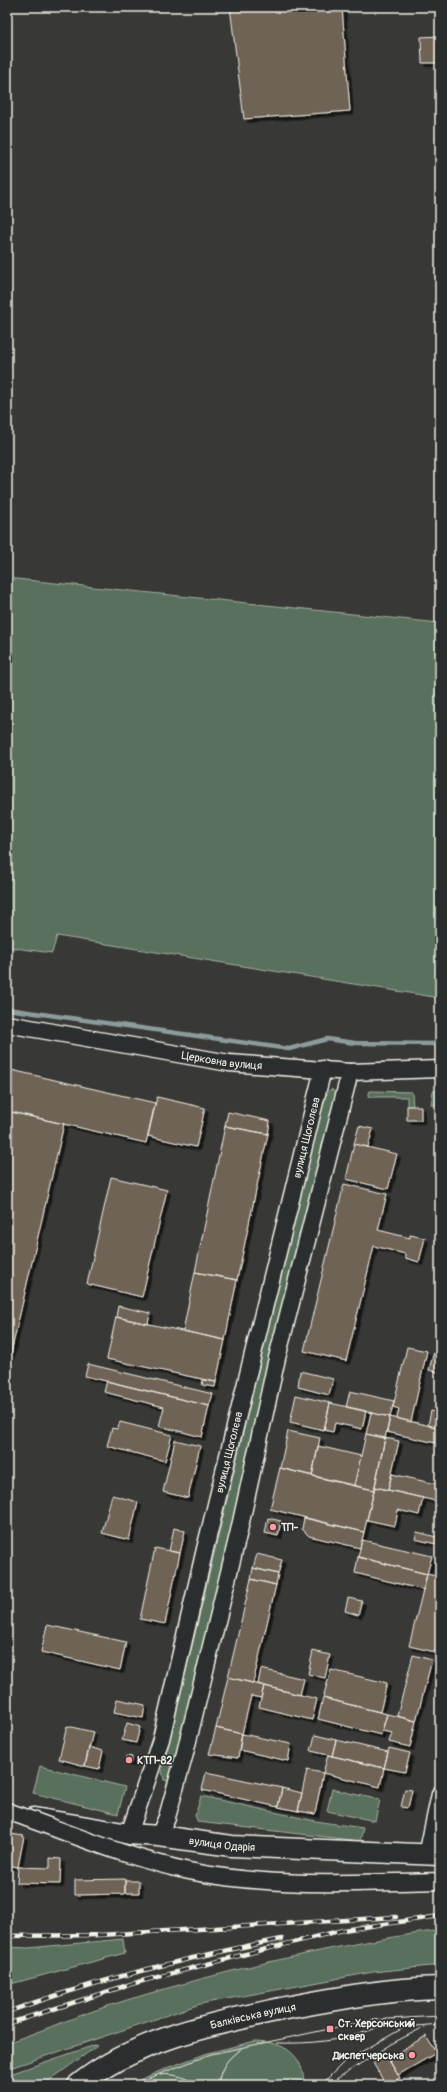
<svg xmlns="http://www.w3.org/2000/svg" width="447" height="2092" font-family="Pangolin,sans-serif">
<defs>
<filter id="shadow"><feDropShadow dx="3.5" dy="3.5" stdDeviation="0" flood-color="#0009"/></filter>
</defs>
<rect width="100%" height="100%" fill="#383836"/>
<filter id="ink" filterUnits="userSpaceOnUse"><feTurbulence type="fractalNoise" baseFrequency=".025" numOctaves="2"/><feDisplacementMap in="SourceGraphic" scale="8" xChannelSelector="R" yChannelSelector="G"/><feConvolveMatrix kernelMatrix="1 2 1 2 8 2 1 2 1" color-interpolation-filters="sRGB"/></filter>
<g filter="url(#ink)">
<path fill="#59705c" stroke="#a6b0a2" d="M7,578l432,45 1,375 -383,-62 -5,17 -45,-6z
M331,1089l4,3 1,8 -164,679 -4,2 -4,-1 -2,-9 161,-672z
M370,1091l42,1 1,14h-6v-9h-39z
M433,1091h7v14h-9z
M40,1766l85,21 -7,27 -85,-21z
M332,1789l48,11 -5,21 -48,-10z
M201,1796l114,25 48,7 -3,13 -162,-19 -3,-6z
M440,1930v35l-67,7 -173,32 -193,65v-26c40,-14 79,-31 120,-43 103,-31 207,-55 313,-70z
M123,1939l2,14 -118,32v-38l21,1z
M255,2041c29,1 49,13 49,44h-176l41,-18 39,-14z
M95,2045l2,1 -54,39h-36v-10z"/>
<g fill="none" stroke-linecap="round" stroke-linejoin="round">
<path stroke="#8c9c9c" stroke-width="4.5" d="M7,1009l282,40 38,-10 28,4 85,1"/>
</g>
<path fill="#6e6454" stroke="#f4f1e8" filter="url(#shadow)" d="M230,7h112l8,104 -106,8z
M440,36v27h-18l-1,-26z
M7,1069l148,34 -9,40 -139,-32z
M157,1097l48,11 -9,39 -48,-11z
M407,1106h14v14h-14z
M7,1111l57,13 -57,246z
M228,1112l42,9 -2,13 -43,-8z
M225,1126l43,8 -31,146 -42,-8z
M359,1126l14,3 -5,18 -14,-3z
M354,1144l43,10 -9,35 -42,-10z
M111,1177l56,13 -25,107 -55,-13z
M344,1184l43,10 -9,36 32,8v-3l15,3 -6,24 -14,-4v-4l-31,-8 -28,115 -42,-10z
M195,1272l42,8 -12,60 -42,-9z
M118,1306l32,7 -2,11 -32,-7z
M116,1317l109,23 -9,42 -109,-23z
M407,1347l20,4 -16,71 -14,-4 2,-9 -6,-2z
M434,1352l6,2v19l-11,-3z
M88,1364l125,30 -4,12 -124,-30z
M300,1371l33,8 -4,16 -31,-8z
M203,1380l13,2 -1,5 -13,-2z
M107,1381l102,25 -7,31 -43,-11 5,-19 -60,-15z
M350,1391l44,10 -4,16 -44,-10z
M296,1395l34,8 -6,27 -34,-8z
M330,1403l36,8 -4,18 -27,-6 -2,9 -9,-2z
M431,1411l9,2v15l-12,-3z
M371,1413l19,4 -5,21 -19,-4z
M390,1417l50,11v16l-53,-12z
M120,1422l52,13 -7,26 -58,-15 5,-18 5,1z
M288,1431l32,7 -8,38 -32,-8z
M366,1434l19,4 -11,52 -20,-4z
M385,1438l14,3 -11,49 -13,-3z
M175,1440l25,6 -12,52 -25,-6z
M318,1446l43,10 -7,30 -42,-10z
M280,1468l94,22 -10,42 -94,-23z
M392,1474l48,11v17l-52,-12z
M375,1487l48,11 -4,17 -21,-5 -3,16 -28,-6z
M112,1495l26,7 -9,38 -27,-7z
M268,1518l13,3 -3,15 -13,-3z
M304,1518l60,14 -4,16 -51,-12 -7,-7z
M174,1528l11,3 -5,22 -11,-2z
M417,1532l23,6v7l-25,-6z
M362,1540l70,16 -5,18 -69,-17z
M155,1548l25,5 -15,71 -25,-5z
M257,1554l25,6 -4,14 -25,-6z
M358,1557l69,17 -3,16 -69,-17z
M253,1568l25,6 -2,11 -25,-6z
M427,1574l13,3v55l-5,20 -26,-6z
M251,1579l25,6 -23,98 -25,-6z
M348,1598l14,3 -4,14 -13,-4z
M47,1625l79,17 -6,28 -79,-18z
M313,1651l17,4 -5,23 -17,-4z
M413,1655l19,5 -16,61 -19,-5z
M261,1669l43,10 -4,16 -42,-11z
M331,1670l56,13 -7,29 -57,-14z
M228,1677l36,9 -3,12 -10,-2 -9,38 -26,-6z
M264,1686l53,13 -5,21 -53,-13z
M323,1698l64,16 -6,21 -63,-16z
M117,1699l28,6 -2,13 -29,-6z
M387,1714l29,7 -6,26 -21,-5 3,-9 -10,-2z
M127,1723l13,4 -4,16 -14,-3z
M67,1726l26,6 -8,34 -26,-7z
M216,1728l26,6 -4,24 -29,-4z
M242,1734l49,10 -3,17 -49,-11z
M315,1735l21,5 -4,16 -21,-5z
M336,1740l52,12 -4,16 -52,-12z
M89,1747l14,4 -4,18 -14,-3z
M389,1748l21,5 -5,19 -21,-4z
M328,1755l56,13 -4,19 -57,-14z
M126,1756l6,1 -1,6 -6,-1z
M307,1770l16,3 -8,41 -17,-3z
M206,1772l76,16 -4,19 -76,-17z
M282,1788l20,5 -4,18 -20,-4z
M405,1789l7,1 -4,18 -7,-1z
M10,1834l14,2 -6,31 -11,-2v-17z
M50,1858l11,1 -1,25 -43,-1 1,-16 32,1z
M125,1879v15l-50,1v-15z
M125,1881h14v12h-14z
M426,2036l10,17 -38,22 -10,-17z
M386,2056l14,22 -12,7h-2l-13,-22z"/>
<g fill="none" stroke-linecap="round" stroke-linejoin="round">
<g stroke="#f4f1e8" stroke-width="19">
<g id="minor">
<path id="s1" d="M7,1024l222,39 121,9 90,-3"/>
<path id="s2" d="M129,1834l32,-95 44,-190 118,-480"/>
<path d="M159,1836l8,-19 17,-60 55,-226 38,-173 73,-286"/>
<path d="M427,1855l13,-61"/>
</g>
</g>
<g stroke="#f4f1e8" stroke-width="23">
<g id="tertiary">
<path id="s3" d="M34,1818l95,16 30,2 73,10 208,9"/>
</g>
</g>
<g stroke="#f4f1e8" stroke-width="25">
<g id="primary">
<path id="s4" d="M79,2085c57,-46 133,-61 202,-76 53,-10 105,-20 159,-21"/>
</g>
</g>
<use href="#minor" stroke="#2a2d2e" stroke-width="16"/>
<use href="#tertiary" stroke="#2a2d2e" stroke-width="20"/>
<use href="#primary" stroke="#2a2d2e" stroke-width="22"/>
<path stroke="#f4f1e8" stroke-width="1" d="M277,2043c32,1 64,-2 94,-13 8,-3 15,-7 23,-9
M160,2075c13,-2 26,2 36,10
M131,2085l80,-31 161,-34 68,-4
M218,2085c2,-16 9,-27 23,-36
M321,2085l24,-24 60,-34 35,-3
M327,2085l64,-41 33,-17"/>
<g stroke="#f4f1e8" stroke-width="4.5">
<path id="rail" d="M7,1936l93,-1 296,-18
M7,2012c90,-32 182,-55 275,-73
M7,2024l124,-40 111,-29 101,-25 97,-14"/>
</g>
<use href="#rail" stroke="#2a2d2e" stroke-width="3" stroke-dasharray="9" stroke-linecap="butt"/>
<g stroke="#f4f1e8" stroke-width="19" stroke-linecap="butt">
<path id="minor-bridge" d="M7,1811c60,21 120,47 182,60 82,17 167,12 251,10"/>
</g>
<use href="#minor-bridge" stroke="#2a2d2e" stroke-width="16"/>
</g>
</g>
<g fill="#ff9aa2" stroke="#2a2d2e" stroke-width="1.5">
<circle cx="273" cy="1527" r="4"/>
<circle cx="129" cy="1760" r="4"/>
<rect x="326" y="2025" width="8" height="8" rx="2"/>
<circle cx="412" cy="2055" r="4"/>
</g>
<g text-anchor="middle" stroke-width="3" stroke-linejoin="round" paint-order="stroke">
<g font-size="11" fill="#f4f1e8" stroke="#2a2d2e">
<text dy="4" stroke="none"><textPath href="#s1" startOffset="218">Церковна вулиця</textPath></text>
<text dy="4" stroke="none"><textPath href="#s2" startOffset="719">вулиця Щоголєва</textPath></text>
<text dy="4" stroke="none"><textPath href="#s2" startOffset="395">вулиця Щоголєва</textPath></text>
<text dy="4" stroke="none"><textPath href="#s3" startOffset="190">вулиця Одарія</textPath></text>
<text dy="4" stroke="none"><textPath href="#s4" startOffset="189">Балківська вулиця</textPath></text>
</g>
<g font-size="11" font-weight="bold" fill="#f4f1e8" stroke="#2a2d2e" text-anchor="start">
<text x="281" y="1531">ТП-</text>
<text x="137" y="1764">КТП-82</text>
<text x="338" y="2027">Ст. Херсонський<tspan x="338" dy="13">сквер</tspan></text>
<text x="404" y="2059" text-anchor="end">Диспетчерська</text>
</g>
</g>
<rect width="447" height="2092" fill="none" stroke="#2a2d2e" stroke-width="24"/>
<rect x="12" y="12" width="423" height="2068" fill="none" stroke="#f4f1e8" stroke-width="1.5" filter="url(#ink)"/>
</svg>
